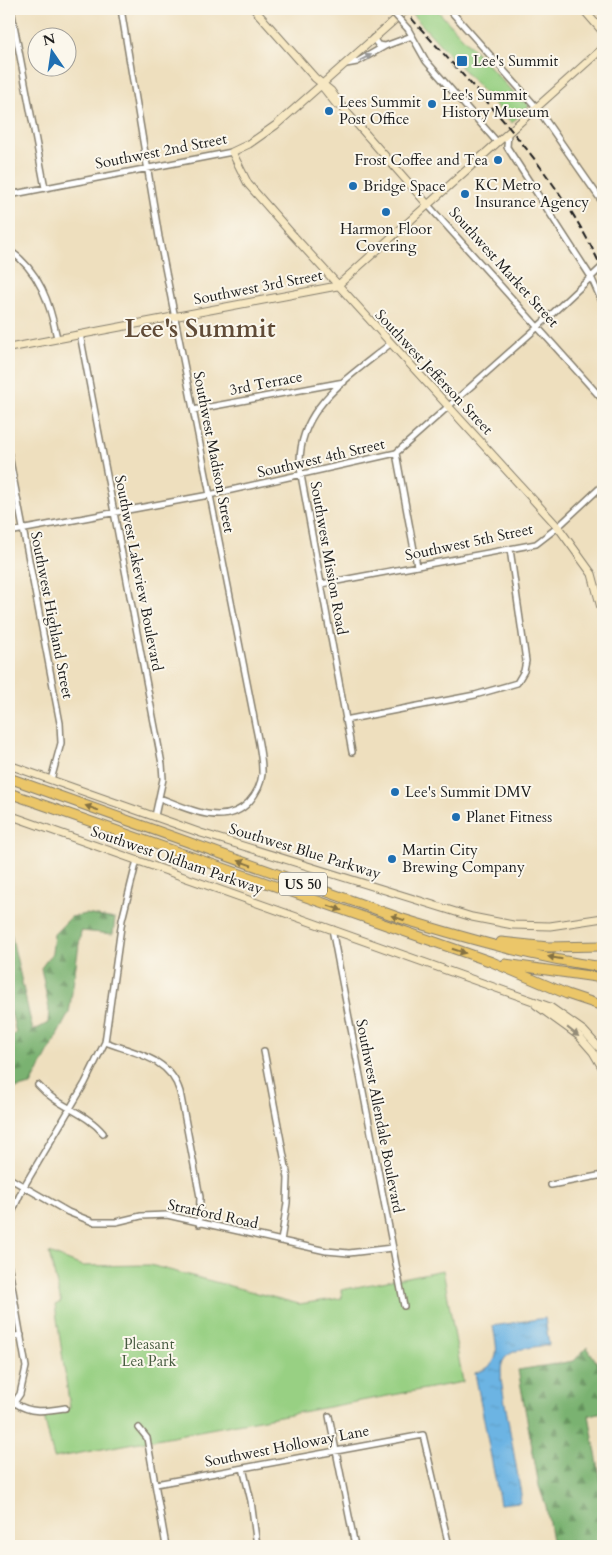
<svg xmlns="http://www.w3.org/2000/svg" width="612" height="1555" font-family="Cardo,serif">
<defs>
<pattern id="forest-firs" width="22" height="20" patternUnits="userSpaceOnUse" patternTransform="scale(1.25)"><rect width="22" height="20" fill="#7ab271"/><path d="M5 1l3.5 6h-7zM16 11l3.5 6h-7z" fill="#63905c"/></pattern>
<pattern id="water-ripples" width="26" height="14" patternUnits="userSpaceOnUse" patternTransform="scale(1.25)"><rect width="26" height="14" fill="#6cb4e3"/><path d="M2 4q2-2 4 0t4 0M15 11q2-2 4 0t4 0" fill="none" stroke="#5d9ac2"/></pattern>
</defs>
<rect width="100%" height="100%" fill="#fbf7ec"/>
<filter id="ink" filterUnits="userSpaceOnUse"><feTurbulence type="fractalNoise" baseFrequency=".02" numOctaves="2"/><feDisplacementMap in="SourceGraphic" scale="10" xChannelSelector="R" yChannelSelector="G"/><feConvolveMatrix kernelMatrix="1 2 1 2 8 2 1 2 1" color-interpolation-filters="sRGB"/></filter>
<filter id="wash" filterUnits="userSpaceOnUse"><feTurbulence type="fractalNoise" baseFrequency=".0096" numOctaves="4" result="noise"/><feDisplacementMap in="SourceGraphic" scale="20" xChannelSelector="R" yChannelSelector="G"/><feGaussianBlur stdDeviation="1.12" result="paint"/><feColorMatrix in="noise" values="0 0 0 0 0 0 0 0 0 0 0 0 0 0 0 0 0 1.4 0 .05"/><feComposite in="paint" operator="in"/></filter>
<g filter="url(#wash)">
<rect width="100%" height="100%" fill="#eedfbe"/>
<path fill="#98d083" stroke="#5a7650" d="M418,9h18l86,93 5,-1 2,5 -17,17 -100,-109z
M49,1253l33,13 68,-1 149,39 43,-6 -1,-8 102,-20 20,112 -409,76 -11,-45 27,-5 -15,-103 6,-3z"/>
<path fill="url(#forest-firs)" stroke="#4b6746" d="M86,914l29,5 -2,15 -32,-3 -12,82 -38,72 -22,5v-51l7,-6 -7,-30v-78l24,106 15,-8 1,-14 -8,-41 11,-15 2,-19 17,-17z
M587,1347l16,25v40l-14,3 14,77v54h-50l-7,-40 -7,-20 -21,-116 56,-9z"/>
<path fill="url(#water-ripples)" stroke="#446880" d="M545,1318l4,27c-14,2 -43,3 -47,19 -2,5 0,11 -1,16l20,114 -1,8 -20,2 -25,-131c28,-8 22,-24 18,-47z"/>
</g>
<g filter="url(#ink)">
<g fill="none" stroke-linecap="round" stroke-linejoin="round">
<g stroke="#857e6d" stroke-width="8">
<path id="street" d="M11,9l34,179
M121,9l38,228 94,476c3,19 10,42 9,61 -1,11 -6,20 -13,28 -24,26 -61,7 -89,-4
M449,9l88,99 66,95
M408,29l18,32 71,81
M373,38l5,7 7,1
M346,64l11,-2 28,-16 27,-10
M508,133l-1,14 84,130 12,27
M9,195l223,-43
M428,205l175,195
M9,250c31,21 41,54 48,88
M80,334l82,430 1,15 -8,37
M193,410l151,-28
M396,453l21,113
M9,455l51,268 1,20 -10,37
M9,532l200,-37 187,-42 143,-127 64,-60
M321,584l215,-40 22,-17 45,-42
M345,720l130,-25 42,-12 7,-12 2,-10 -16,-112
M352,752l-51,-277c-9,-64 45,-95 89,-131
M332,929l72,377
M105,1042c30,11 65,16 75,50l20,105 -1,27
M264,1051l24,127 -1,25 -6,38
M38,1085c18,21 48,27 65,48
M9,1178l59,34 25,10h23l25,-6 26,-1 159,36 23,2 43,-5
M551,1185l52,-10
M9,1219l14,-31 62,-105 20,-41 17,-122 15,-60
M9,1268l17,99 -6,27 -11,16
M9,1337l12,-2
M15,1403c16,11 31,8 50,5
M329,1416l26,130
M139,1428l8,10 19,108
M243,1468l8,33 6,45
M156,1484l267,-49 26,111"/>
</g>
<g stroke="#857e6d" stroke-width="9">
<path id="secondary" d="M254,9l61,69 16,13 12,17 85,97
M407,9l-131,116 -27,19 -17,8 16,32 42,48 268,295 34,47 11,41
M583,9l20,23
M322,86l15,19
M9,348l328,-62 266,-238
M9,765l192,68 271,84 41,8 37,1 53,-8
M9,815l541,192 34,24 19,21
M536,1005l43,31 14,16 10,17"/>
</g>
<g stroke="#857e6d" stroke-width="11">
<path id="highway" d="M9,778l394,141c66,20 132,39 200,48
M9,793l483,169 75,32 36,12
M501,942l47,5 55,-1
M505,964l98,14"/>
</g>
<use href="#street" stroke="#fff" stroke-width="5"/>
<use href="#secondary" stroke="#f7e8c3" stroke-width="7"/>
<use href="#highway" stroke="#ebc669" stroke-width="9"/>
<path stroke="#1c1c1c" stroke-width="2" stroke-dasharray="8 4" stroke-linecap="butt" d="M403,9c73,82 155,161 200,262"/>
<g stroke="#857e6d" stroke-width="8" stroke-linecap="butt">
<path id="street-bridge" d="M390,9l18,20"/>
</g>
<use href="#street-bridge" stroke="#fff" stroke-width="5"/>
</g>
<defs><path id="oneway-solid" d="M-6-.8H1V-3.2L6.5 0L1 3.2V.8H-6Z" transform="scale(1.25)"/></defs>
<use fill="#999" href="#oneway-solid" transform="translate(365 58) rotate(-27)"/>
<g fill="#847142">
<use href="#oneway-solid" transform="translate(92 808) rotate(-160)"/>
<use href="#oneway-solid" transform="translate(245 863) rotate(-160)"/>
<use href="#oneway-solid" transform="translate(335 908) rotate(19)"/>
<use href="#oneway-solid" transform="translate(398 918) rotate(-161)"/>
<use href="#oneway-solid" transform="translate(459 951) rotate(18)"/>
<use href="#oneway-solid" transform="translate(555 958) rotate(-170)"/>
</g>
<use fill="#948c78" href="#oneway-solid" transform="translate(573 1032) rotate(38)"/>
</g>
<g fill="#1f6fb2" stroke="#fbf7ec" stroke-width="2">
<rect x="456" y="55" width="12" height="12" rx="2.5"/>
<circle cx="432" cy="104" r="5"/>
<circle cx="329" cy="111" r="5"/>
<circle cx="498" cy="160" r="5"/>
<circle cx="353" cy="186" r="5"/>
<circle cx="465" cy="194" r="5"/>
<circle cx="386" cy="212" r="5"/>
<circle cx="395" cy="792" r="5"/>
<circle cx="456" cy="817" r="5"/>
<circle cx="392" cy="859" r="5"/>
</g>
<g text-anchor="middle" stroke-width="4" stroke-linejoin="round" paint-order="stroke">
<rect fill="#fbf7ec" stroke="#5f5e5a" stroke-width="1" x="279" y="872.5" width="48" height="23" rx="4"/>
<g font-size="14" font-weight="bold" fill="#1c1c1c">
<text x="303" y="889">US 50</text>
</g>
<g font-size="15" fill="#1c1c1c" stroke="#fbf7ec" text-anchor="start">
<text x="473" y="66">Lee's Summit</text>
<text x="442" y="100">Lee's Summit<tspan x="442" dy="17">History Museum</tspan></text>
<text x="339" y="107">Lees Summit<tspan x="339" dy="17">Post Office</tspan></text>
<text x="488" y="165" text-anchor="end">Frost Coffee and Tea</text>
<text x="475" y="190">KC Metro<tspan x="475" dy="17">Insurance Agency</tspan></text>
<text x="363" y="191">Bridge Space</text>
<text x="386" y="234" text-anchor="middle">Harmon Floor<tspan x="386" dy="17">Covering</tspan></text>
<text x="405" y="797">Lee's Summit DMV</text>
<text x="466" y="822">Planet Fitness</text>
<text x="402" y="855">Martin City<tspan x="402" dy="17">Brewing Company</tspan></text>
</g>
<g font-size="15" fill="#1c1c1c" stroke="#fbf7ec">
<text transform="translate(161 151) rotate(-11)" y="5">Southwest 2nd Street</text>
<text transform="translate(504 267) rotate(48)" y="5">Southwest Market Street</text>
<text transform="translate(258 287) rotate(-11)" y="5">Southwest 3rd Street</text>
<text transform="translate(434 372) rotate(47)" y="5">Southwest Jefferson Street</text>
<text transform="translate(266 383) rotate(-11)" y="5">3rd Terrace</text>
<text transform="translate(214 452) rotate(79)" y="5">Southwest Madison Street</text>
<text transform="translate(321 458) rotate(-13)" y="5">Southwest 4th Street</text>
<text transform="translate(469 542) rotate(-12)" y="5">Southwest 5th Street</text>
<text transform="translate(329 558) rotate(80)" y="5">Southwest Mission Road</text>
<text transform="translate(139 573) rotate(79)" y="5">Southwest Lakeview Boulevard</text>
<text transform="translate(52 615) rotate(79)" y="5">Southwest Highland Street</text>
<text transform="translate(305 851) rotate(17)" y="5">Southwest Blue Parkway</text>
<text transform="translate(177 860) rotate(19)" y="5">Southwest Oldham Parkway</text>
<text transform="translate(380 1116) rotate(79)" y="5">Southwest Allendale Boulevard</text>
<text transform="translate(213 1214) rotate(12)" y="5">Stratford Road</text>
<text transform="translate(287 1446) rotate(-11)" y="5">Southwest Holloway Lane</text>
</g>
<g font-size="15" fill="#475b40" stroke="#fbf7ec">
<text x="149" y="1349">Pleasant<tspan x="149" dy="17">Lea Park</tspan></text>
</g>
<g font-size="25" font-weight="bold" fill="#604b37" stroke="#fbf7ec">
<text x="200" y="337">Lee's Summit</text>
</g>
</g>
<rect width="612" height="1555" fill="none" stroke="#fbf7ec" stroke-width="30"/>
<g transform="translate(52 52) rotate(347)"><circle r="24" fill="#fbf7ec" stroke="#a29f99"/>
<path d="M0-4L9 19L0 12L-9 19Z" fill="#1f6fb2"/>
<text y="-8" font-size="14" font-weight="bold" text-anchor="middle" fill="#1c1c1c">N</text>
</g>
</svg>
